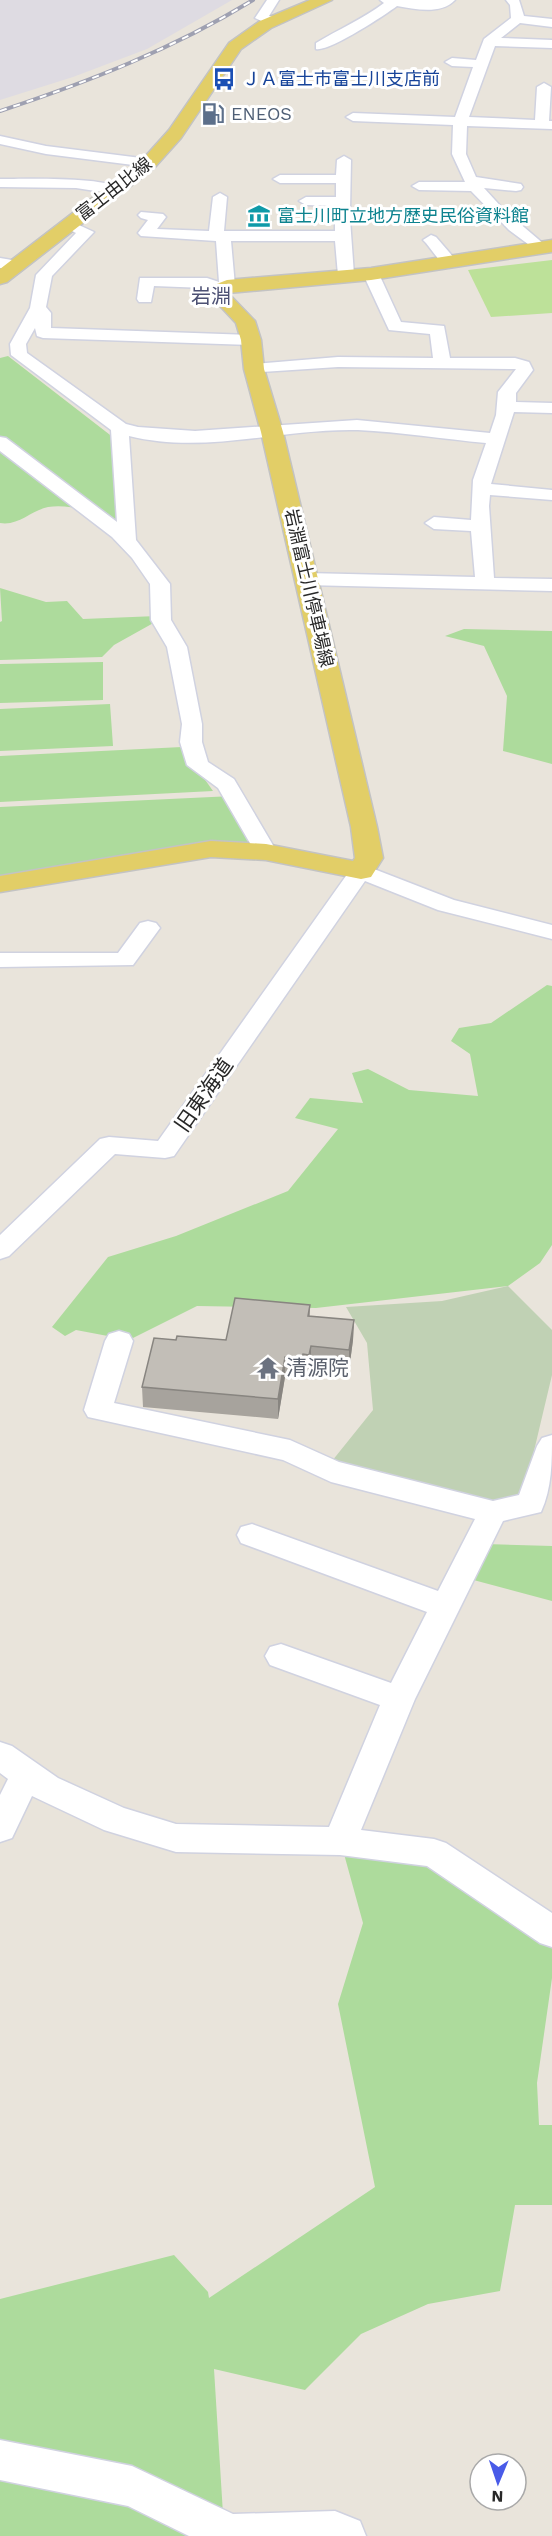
<svg xmlns="http://www.w3.org/2000/svg" width="552" height="2536" font-family="'Work Sans','Noto Sans JP',sans-serif">
<rect width="100%" height="100%" fill="#e9e4db"/>
<path fill="#dedbe2" d="M0,0h232l-85,49 -74,28 -73,23z"/>
<path fill="#addb9c" d="M8,356l106,82 12,86c-24,-8 -52,-21 -78,-17 -18,4 -29,19 -48,16v-165z
M0,588l46,14 21,-1 16,18 74,-3v5l-43,24 -12,12 -102,3v-38l2,-1z
M464,629l88,2v133l-49,-13 4,-55 -23,-50 -39,-10z
M103,662v38l-103,3v-39z
M110,704l3,42 -113,5v-42z
M182,747l31,44 -213,11v-46z
M233,796l22,51 -255,30v-70z
M547,985l5,1v259l-12,18 -32,23 -192,22 -119,-2 -68,34 -53,-10 -11,6 -13,-9 56,-70 68,-21 112,-45 50,-62 -43,-11 15,-20 53,5 -11,-30 16,-4 41,21 69,6 -8,-42 -19,-13 8,-13 32,-5z
M485,1544l67,2v55l-86,-23z
M344,1854l76,3 132,85v36l-15,105 2,42h13v80h-37l-15,86 -72,13 -67,30 -56,56 -91,-21 9,145 67,22h-290v-237l174,-44 34,37 1,6 166,-111 -37,-183 25,-81z"/>
<path fill="#c0d1b4" d="M508,1286l44,44v45l-28,118 -20,10 -20,-3 -152,-39 41,-51 -6,-67 -21,-36 96,-6z"/>
<path fill="#bde199" d="M552,260v53l-61,4 -23,-47z"/>
<g fill="none" stroke-linecap="round" stroke-linejoin="round">
<g stroke="#d0d2e0" stroke-width="3">
<path id="minor" d="M267,0h12l-10,16 9,2v6h-10l-13,-6z
M380,0h75c-14,15 -40,9 -58,6 -12,9 -68,46 -81,43v-6c23,-14 47,-24 68,-40z
M506,0h13l5,16 28,3v8l-32,-4 -19,15 51,2v8l-57,-2 -26,71 66,3 2,-33 7,-4 7,4 -2,34h3v8l-85,-3 -1,28 10,23 45,7 2,3 -2,3 -5,1 -32,-3 21,23 40,34 3,3 -3,3 -5,2 -31,-23 -38,-39 -52,-1 -7,-4 7,-4h46l-13,-28 1,-29 -100,-4 -7,-4 7,-4 102,4 18,-50 -21,-1 -7,-4 7,-4 24,2 8,-21 27,-21 -1,-13z
M0,136l46,10 103,13 7,4 -7,4 -103,-13 -46,-10z
M344,156l7,4 -1,50h70l8,5 -8,5 -70,-1 4,56 -2,3 -6,2 -8,-5 -3,-34h-104l4,45 -2,3 -14,4 -14,-5 -51,-2 -3,16h-12l-2,-3 3,-21h67l12,4 -3,-41 -75,-5 -3,-3 10,-13 -7,-2 -3,-3 3,-3 22,2 3,3 -9,12 52,2 4,-34 7,-4 7,4 -3,34h111v-25l-29,-1 -7,-4 7,-4h30v-14h-56l-7,-4 7,-4h56l1,-15z
M0,179c22,0 110,-3 122,11l-7,4 -39,-6 -76,-1z
M68,220l26,12 -42,44 -6,31 5,6v15l200,7 8,5 -8,5 -208,-7 -6,-2 -2,-8 -9,16 1,9 99,71 12,3 57,4 162,-11 133,13 6,-18 2,-23 18,-23 -178,-2 -90,6 -2,-4 2,-4 6,-1 84,-7 95,1 -3,-24 -41,-4 -26,-56 8,-5 8,5 22,48 43,4 6,32h65l14,4 4,8 -17,23v9l36,1v10l-38,-1 -23,72 61,6v10l-62,-5 -1,11 5,72 58,1v12l-246,-6 -10,-6 10,-6 169,4 -4,-46 -37,-2 -9,-6 9,-6 37,3 2,-40 13,-37c-43,-4 -86,-11 -128,-13 -76,-2 -153,25 -229,6l7,104 34,44 1,36 16,27 15,77v18l6,20 26,17 43,73 -3,5h-16l-40,-69 -31,-23 -7,-23 2,-18 -15,-77 -16,-27 -1,-36 -18,-26 -20,-21 -112,-86v-14l6,1 111,84 -6,-92 -100,-75 -1,-11 20,-36 6,-33 40,-42 -16,-8z
M431,235l5,2 19,22 2,3 -2,3h-12l-17,-22 -3,-3z
M0,258l24,4 2,3 -8,5 -18,-2z
M361,864l93,36 98,25v14l-114,-29 -73,-29 -191,275 -9,2 -50,-4 -106,102 -9,3v-24l100,-96 9,-2 49,4 195,-275z
M148,921l8,2 4,5 -27,37 -133,2v-14h118l22,-30z
M119,1331l10,3 4,7 -19,62 176,37 49,22 154,39 26,-6 18,-49 5,-8 10,-3c0,27 0,53 -11,77l-38,9 -88,178 -54,131 73,9 12,4 106,70v34l-12,-4 -113,-77 -87,-11 -164,-3 -72,-22 -72,-34 -20,42 -12,4v-47l8,-16 -8,-6v-31l12,4 46,32 66,30 52,16 153,3 51,-122 -110,-40 -5,-9 5,-9 11,-3 110,39 36,-71 -186,-69 -4,-8 4,-8 11,-3 186,67 37,-72 -144,-37 -48,-22 -195,-43 -4,-7 21,-69 4,-7z
M0,2440l132,26 101,48 102,-3 25,10 6,15h-177l-61,-30 -128,-26z"/>
</g>
<g stroke="#c3c3c3" stroke-width="3">
<path id="major" d="M310,0h22l-61,28 -30,21 -60,89 -26,29 -148,115 -7,2v-15l143,-110 26,-29 60,-87 31,-22z
M552,240v12l-181,28 -143,13 27,28 6,19 3,29 19,63 94,395 6,31 -12,19 -10,2 -95,-19 -55,-3 -211,35v-16l211,-35 55,3 87,17 2,-3 -4,-31 -90,-395 -17,-63 -3,-29 -5,-17 -30,-32 3,-4 18,-7 144,-12z"/>
</g>
<use href="#minor" fill="#fff" fill-rule="evenodd"/>
<use href="#major" fill="#e2ce67" fill-rule="evenodd"/>
<g stroke="#9ea0b1" stroke-width="4">
<path id="rail" d="M0,111c88,-29 173,-62 253,-111"/>
</g>
<use href="#rail" stroke="#fff" stroke-width="2" stroke-dasharray="7" stroke-linecap="butt"/>
</g>
<path fill="#a7a39d" d="M310,1305v11l44,4 -1,20 -4,30 -38,-4 -2,9 -7,-1 -1,4 -16,-1 -7,42 -135,-12 -1,-20 34,-47h50z"/>
<path fill="#888580" d="M354,1320l-1,20 -4,30v-20z
M311,1346v20l-2,9v-20z
M303,1354l-1,20 -1,4 1,-19z
M285,1357v20l-7,42v-20z"/>
<path fill="#c2beb7" stroke="#888580" stroke-width="1.5" d="M235,1298l75,7 -2,11 46,4 -5,30 -38,-4 -2,9 -6,-1 -1,5 -17,-2 -7,42 -136,-12 12,-49 22,2 1,-4 49,4z"/>
<defs>
<g id="bus-bare" transform="scale(1.8)"><path d="M-5-6H5V4H4V6H2V4H-2V6H-4V4H-5ZM-3.5-4V0h7V-4ZM-3.5 1.2v1.5H-2V1.2ZM2 1.2v1.5H3.5V1.2Z" fill="#1a4fb4" stroke="#fff" stroke-width="2.5" paint-order="stroke"/></g>
<g id="fuel-bare" transform="scale(1.8)"><path d="M-5.5-6h7V0h2V4h1.3V-2.5L3-4.5l.8-.8L6-3V5H2.5V1h-1V6h-7ZM-4.2-4.7v3.2H.2V-4.7Z" fill="#5c6f8a" stroke="#fff" stroke-width="2.5" paint-order="stroke"/></g>
<g id="museum-bare" transform="scale(1.8)"><path d="M0-6L6-3V-2H-6V-3ZM-5-1h2V3h-2ZM-1-1h2V3h-2ZM3-1h2V3H3ZM-6 4H6V6H-6Z" fill="#0f9aa8" stroke="#fff" stroke-width="2.5" paint-order="stroke"/></g>
<g id="temple-bare" transform="scale(1.8)"><path d="M0-6L5-2H3V0L6.5 2.5H4V6H1.5V3h-3V6H-4V2.5H-6.5L-3 0V-2H-5Z" fill="#6b7280" stroke="#fff" stroke-width="2.5" paint-order="stroke"/></g>
</defs>
<g fill-rule="evenodd">
<use href="#bus-bare" x="224" y="79"/>
<use href="#fuel-bare" x="213" y="114"/>
<use href="#museum-bare" x="259" y="216"/>
<use href="#temple-bare" x="268" y="1368"/>
</g>
<g text-anchor="middle" stroke-width="6" stroke-linejoin="round" paint-order="stroke">
<g font-size="18" fill="#164399" stroke="#fff" text-anchor="start">
<text x="242" y="85">ＪＡ富士市富士川支店前</text>
</g>
<g font-size="18" fill="#4e5e75" stroke="#fff" text-anchor="start">
<text x="231" y="120">ENEOS</text>
</g>
<g font-size="18" fill="#282828" stroke="#fff">
<text transform="translate(114 189) rotate(-38)" y="6">富士由比線</text>
<text transform="translate(309 588) rotate(77)" y="6">岩淵富士川停車場線</text>
</g>
<g font-size="18" fill="#0d838f" stroke="#fff" text-anchor="start">
<text x="277" y="222">富士川町立地方歴史民俗資料館</text>
</g>
<g font-size="20" fill="#4d5174" stroke="#fff">
<text x="211" y="303">岩淵</text>
</g>
<g font-size="21" fill="#282828" stroke="#fff">
<text transform="translate(204 1095) rotate(-55)" y="7">旧東海道</text>
</g>
<g font-size="21" fill="#5b616d" stroke="#fff" text-anchor="start">
<text x="286" y="1375">清源院</text>
</g>
</g>
<g transform="translate(498 2482) rotate(182)"><circle r="28" fill="#ffffff" stroke="#a9a9a9" stroke-width="1.5"/>
<path d="M0-4.5L10 22L0 15L-10 22Z" fill="#495be8"/>
<text y="-9" font-size="16" font-weight="bold" text-anchor="middle" fill="#282828">N</text>
</g>
</svg>
